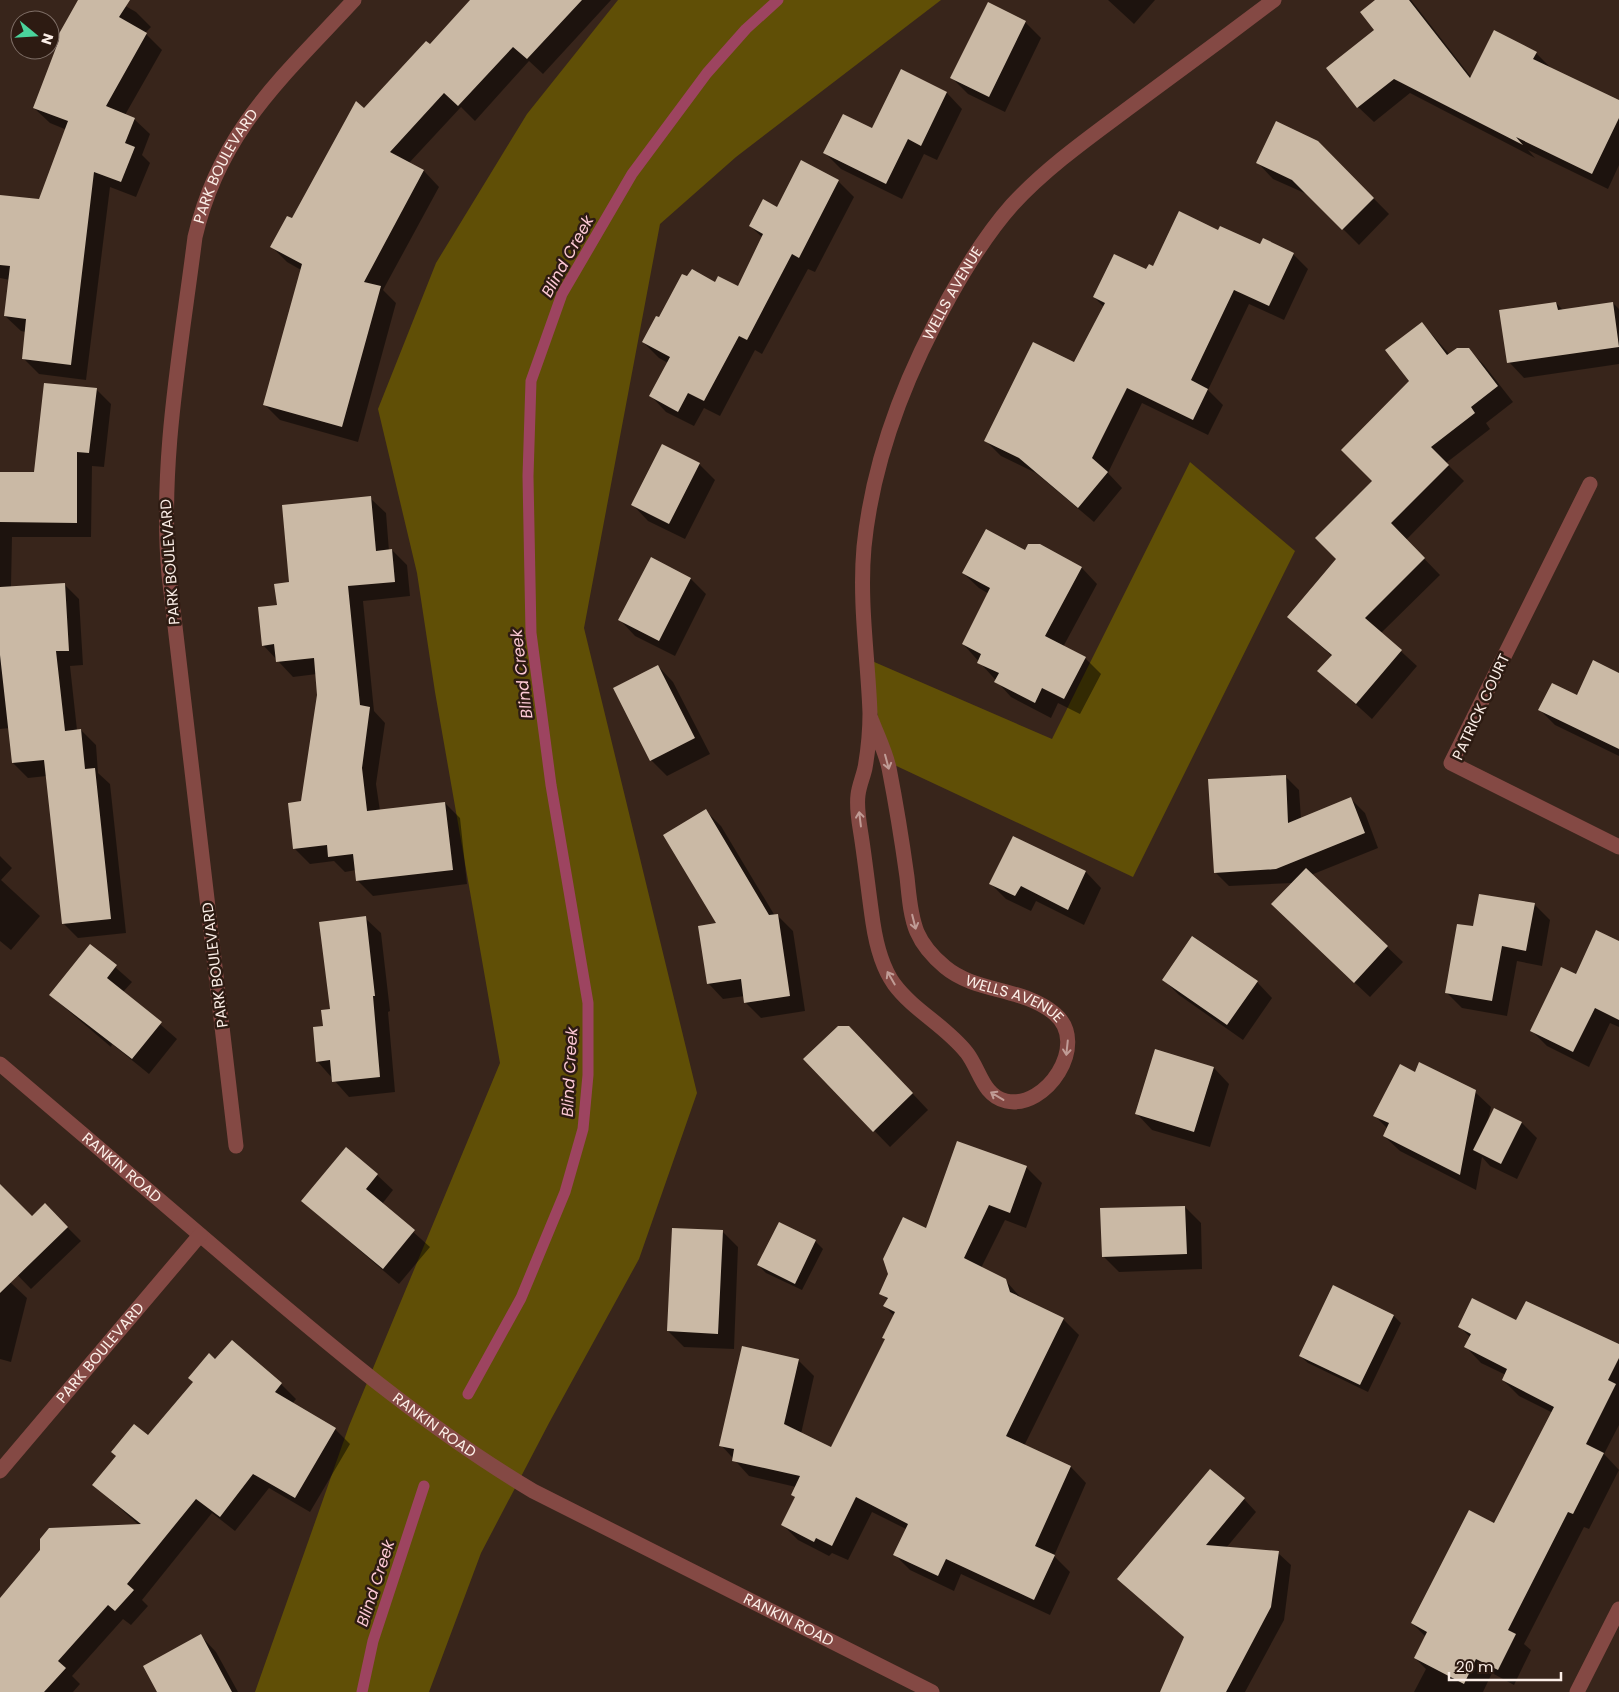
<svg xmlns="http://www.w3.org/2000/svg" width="1619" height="1692" font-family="Poppins,sans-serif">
<rect width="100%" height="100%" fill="#38251b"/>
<path fill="#604f06" d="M618,0h323l-205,157 -76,67 -76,404 113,465 -58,166 -90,164 -68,130 -52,139h-174l94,-266 151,-363 -65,-371 -18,-119 -39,-164 58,-146 91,-149z
M1190,462l105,89 -162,326 -245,-115 -23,-104 187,81z"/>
<path fill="#0007" d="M79,0h36l21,12 15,15 -6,6 17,17 -37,65 9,4 16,15 -8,21 8,8 -14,34 -26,-10 -24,193 -47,-6 -16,-16 3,-26 -5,-1 -16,-15 5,-36 -10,-2v-82l40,4 27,-70 -17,-7 -16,-15z
M472,0h139l-68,74 -14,-13 -54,60 -14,-14 -52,56 15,8 15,16 -56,103 13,13 -38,139 -78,-22 -15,-15 36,-135 -14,-8 -15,-15 20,-27 72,-110 66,-64z
M1108,0h47l-21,24z
M1377,0h34l60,77 65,-24 16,16 67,33v63l-11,24 -80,-39 7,8 -125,-65 -36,29 -16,-15 18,-77z
M1025,22l16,16 -36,74 -37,-18 -16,-16z
M901,71l46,22 15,16 -25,51 -13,-6 -22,45 -61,-30 -16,-16 47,-23z
M1318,142l71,72 -30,31 -50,-50 -36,-16 -15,-16z
M838,181l16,16 -39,75 -7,-3 -46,85 -7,-4 -35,66 -16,-8 -10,18 -28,-14 -15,-16 17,-33 -9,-5 -16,-16 17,-23 56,-35 22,4 25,-50 -13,-12 27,-18z
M1219,231l41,15 33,8 15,15 -24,51 -35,-16 -41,86 15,15 -15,30 -66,-32 -34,70 14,15 -28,34 -58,-49 -35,-17 -15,-15 89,-77 29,-57 -10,-10z
M1556,303l7,7 50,-7 6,6v55l-95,14 -15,-16z
M1422,323l28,32 18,-6 16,16 29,37 -27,21 4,6 -44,34 18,18 -58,59 34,35 -59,58 36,33 -45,53 -53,-48 13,-15 -44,-39 50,-58 36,-78 37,-100z
M96,389l15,15 -7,63 -12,-1 -1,71h-79l-1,50 53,-3 15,15 4,66 -13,1 7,64h4l15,15 2,28 12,11 16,149 -48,5 -15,-15 -16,-147 -19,2 -15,-15 -3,-35 -10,1v-256l35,1z
M699,464l16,16 -30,59 -37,-18 -15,-16z
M370,498l16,15 3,38 3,-1 15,15 3,31 -47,5 11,110 11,12 -9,61 4,27 65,-8 15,15 7,66 -94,12 -16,-16 -1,-10 -11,2 -11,-11 -24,3 -15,-15 -6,-45 13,-2 17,-107 -2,-21 -24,3 -30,-32 15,-39 12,-23z
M1039,545l43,23 15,16 -34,63 22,11 16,16 -21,40 -22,-11 -7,15 -40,-21 -48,-53 26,-50 -10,-6 -16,-15z
M651,558l40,21 15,15 -31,62 -40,-20 -15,-16z
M658,666l15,16 37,72 -43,22 -16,-16 -37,-72z
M1619,674v82l-64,-31 -15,-15 37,-13z
M1285,776l14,14 2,29 50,-20 14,14 13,35 -67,27 92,87 -33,35 -82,-77 5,-37 -64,3 -14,-14z
M706,811l15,15 54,90h3l15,15 12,80 -44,7 -16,-16v-6l-22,3 -15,-16 10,-59z
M1014,837l72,35 15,16 -17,37 -48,-24 -5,10 -25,-12 -15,-15z
M0,856l12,12 -11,12 39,36 -29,34 -11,-9z
M1534,904l16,16 -8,46 -25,-5 -10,55 -45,-8 -15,-15 27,-66z
M365,918l16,15 9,78 -2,1 7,80 -46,5 -32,-36 7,-34z
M1619,942v85l-9,-4 -21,44 -42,-21 -15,-15 44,-55z
M90,945l42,37 -9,10 54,47 -28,35 -37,-30 -1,3 -61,-52z
M1164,980l93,2 15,16 -29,42 -64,-45z
M865,1043l63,67 -38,37 -85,-88z
M1214,1068l15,16 -19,63 -58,-17 -15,-16z
M1415,1073l60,19 16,15 -3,13 6,-11 28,14 15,15 -20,41 -27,-13 -8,-9 -6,33 -76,-39 -16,-15 4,-7 -14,-14z
M1026,1167l16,16 -16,45 -21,-8 -24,48 24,12 17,19 41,20 16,16 -55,111 47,21 15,16 -32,73 16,16 -20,43 -89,-41 -7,17 -44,-21 -16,-16 12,-25 -34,-17 -24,48 -16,-7 -3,3 -31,-16 -15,-15 13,-27 -4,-3 4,-8 -47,-11 -28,-31 77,-85 16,16 -13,58 30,15 55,-110 8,-23 -9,-10 3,-6 -7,-7 45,-63z
M377,1175l16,15 -11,14 48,43 -31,37 -97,-83z
M0,1187l32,31 13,-13 36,36 -50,48 -31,-32z
M1185,1207l16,16 1,46 -83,3 -16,-16z
M723,1232l15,15 -4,102 -50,-2 -16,-16z
M815,1241l8,8 -21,41 -36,-17 -8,-8z
M0,1280l11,3 16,15 -16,64 -11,-3z
M1333,1287l61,29 7,7 -33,69 -60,-29 -8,-7z
M1517,1322l102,24v79l-15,29 15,16 -30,59 -5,-2 -60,117 7,6 -17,35 -22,-12 -9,19h-69l12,-23 -11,-11 11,-21 -14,-14 83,-98 58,-112 -34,-17 -16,-16 3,-5 -25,-12 -15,-16 5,-9 -12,-12z
M215,1361l66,23 15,15 -4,5 43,25 15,15 -40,68 -41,-24 -34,43 -23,-18 -70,87 6,6 -17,19 -8,-6 -51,57 8,8 -7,8h-73v-92l140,-74 -46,-41 54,-48z
M1244,1499l12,13 -30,36 52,5 13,12 -7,55 -39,72h-79l19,-54 -66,-59z
M201,1636l15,16 22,40h-79z"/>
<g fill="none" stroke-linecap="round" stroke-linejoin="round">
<path stroke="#9d4460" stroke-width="11" d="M468,1394l53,-96 44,-106 18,-63 5,-54v-72l-37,-218 -20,-152 -3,-157 3,-95 31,-87 70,-120 75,-101 39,-44 32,-29
M362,1692l11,-51 51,-155"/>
</g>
<path fill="#cab9a5" d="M78,0h52l-11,17 28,16 -41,73 29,12 -10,25 10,4 -14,35 -27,-10 -23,193 -49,-6 4,-40 -22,-3 6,-50 -10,-1v-70l39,4 29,-78 -35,-13 26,-68 -3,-1z
M470,0h112l-55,59 -14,-12 -55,59 -14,-13 -54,59 34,18 -60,112 17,4 -39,141 -79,-22 39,-141 -32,-17 17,-31 5,2 64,-117 8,7 62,-67 4,3z
M1375,0h34l61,78 24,-48 43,22 -4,7 86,41v18l-27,56 -76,-37 7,8 -129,-66 -37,29 -31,-40 48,-38 -14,-18z
M988,2l38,19 -37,76 -39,-19z
M901,69l46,23 -26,54 -13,-7 -22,45 -63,-31 20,-39 29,14z
M1276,121l42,20 56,57 -32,32 -50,-50 -36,-17z
M801,160l38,20 -40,78 -7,-4 -45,86 -8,-4 -35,65 -16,-8 -10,19 -29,-16 21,-39 -28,-15 14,-26 3,1 23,-43 5,2 5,-7 23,13 3,-6 20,10 25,-52 -14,-8 14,-27 14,8z
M1179,211l39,19 2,-4 40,18 3,-6 31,15 -25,53 -35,-16 -43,90 17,9 -15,31 -66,-32 -35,70 16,14 -30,36 -59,-50 -35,-17 49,-99 41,20 31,-59 -12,-6 21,-43 32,15 3,-5 4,2z
M1556,302l2,8 55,-8 6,45 -112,16 -8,-53z
M1422,322l25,33 10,-7h12l29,38 -27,21 4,6 -44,34 18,18 -58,58 34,35 -60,60 37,32 -46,54 -39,-33 15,-16 -45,-38 49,-58 -21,-21 57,-57 -31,-31 68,-69 -24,-31z
M44,383l53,5 -8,65 -12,-1v71l-77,-1v-50h34z
M662,444l38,19 -31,61 -38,-19z
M371,496l5,55 16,-2 3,33 -47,4 12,119 10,2 -8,61 5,43 78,-9 8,68 -97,11 -3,-27 -25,3 -1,-12 -34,4 -5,-46 13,-2 16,-106 -3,-37 -38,4 -2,-18 -12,2 -4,-39 19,-2 -3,-21 15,-2 -7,-77z
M986,529l39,21 3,-6h12l42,23 -37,69 41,21 -22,42 -22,-11 -7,15 -41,-21 5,-9 -22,-10 4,-9 -19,-10 28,-56 -28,-15z
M651,557l40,21 -32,63 -41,-21z
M65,583l4,68h-13l9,80 16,-2 4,40 10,-1 16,151 -49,5 -18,-164 -32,3 -12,-108v-68z
M1593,660l26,13v76l-81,-39 14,-27 25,12z
M658,665l37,73 -45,23 -37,-73z
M1286,775l2,48 63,-26 14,36 -89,36 -62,4 -6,-94z
M706,809l63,106 9,-1 12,82 -46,7 -3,-24 -34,5 -9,-58 18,-3 -53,-88z
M1013,836l73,35 -18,39 -47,-24 -6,10 -26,-12z
M1306,868l82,78 -34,37 -83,-79z
M1479,894l56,9 -9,48 -24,-5 -10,55 -47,-8 12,-69 16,2z
M366,916l9,80h-2l7,81 -48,5 -2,-22 -14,2 -3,-35 10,-1 -2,-16 9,-1 -11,-87z
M1596,930l23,11v79l-24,-12 -22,44 -43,-21 31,-64 15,7z
M1192,936l66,45 -31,44 -65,-45z
M90,944l27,21 -10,13 55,44 -30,37 -83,-64z
M838,1026h11l64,67 -40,39 -70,-73z
M1155,1049l59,18 -20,65 -59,-18z
M1419,1062l57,28 -16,85 -77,-39 6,-13 -16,-7 27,-52 15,8z
M1494,1108l28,14 -21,42 -28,-14z
M957,1141l70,25 -17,47 -21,-8 -25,53 42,21 4,13 54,26 -58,118 65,30 -36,80 20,9 -21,45 -88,-41 -8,17 -45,-21 15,-31 -52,-27 -24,49 -16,-8 -2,4 -33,-17 14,-28 -4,-2 9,-19 -68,-15 2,-12 -15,-3 23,-100 57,13 -15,65 47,23 54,-108 -3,-1 13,-26 -12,-6 5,-8 -9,-4 9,-20 -5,-15 20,-42 23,11z
M346,1147l32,27 -12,15 49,41 -32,39 -82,-68z
M0,1184l32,32 13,-13 23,24 -68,66z
M1185,1206l2,48 -85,3 -2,-49z
M779,1222l37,18 -21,44 -38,-19z
M672,1228l51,2 -5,104 -51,-3z
M1333,1285l61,30 -34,70 -61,-29z
M1472,1298l44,22 10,-19 93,43v14l-11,22 8,4 -30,60 18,9 -31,61 -5,-2 -60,118 8,4 -18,36 -22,-11 -12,25 -50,-26 13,-26 -16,-9 58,-113 25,13 60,-116 -52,-27 5,-11 -43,-22 7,-13 -13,-7z
M232,1340l50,43 -7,9 61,36 -41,70 -42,-24 -33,43 -24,-18 -69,85 7,6 -19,21 -7,-6 -50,56 8,7 -22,24h-44v-94l40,-48v-11l9,-11 92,-4 -49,-39 24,-29 -5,-4 23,-28 14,11 45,-53 -5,-4 21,-25 6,6z
M1210,1469l35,29 -39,47 73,6 -8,56 -45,85h-66l24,-55 -67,-58z
M201,1634l31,58h-75l-14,-26z"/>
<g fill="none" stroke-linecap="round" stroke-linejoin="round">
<g stroke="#844944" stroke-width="15">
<path d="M1590,484l-139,279 168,84"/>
<path id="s1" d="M870,716c6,17 15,34 19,52 7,36 13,73 18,109 2,18 3,38 10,55 6,14 16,25 28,35 31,26 78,20 110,47 35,30 -9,96 -49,87 -23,-5 -26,-31 -39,-48 -21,-27 -53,-42 -73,-69 -12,-17 -18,-41 -21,-61 -4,-27 -7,-55 -11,-82 -2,-15 -6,-31 -4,-46 1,-9 5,-18 7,-27 3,-17 5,-37 5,-55 -2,-55 -11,-110 -6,-166 9,-90 42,-173 86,-251 18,-32 38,-64 62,-91 33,-36 75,-66 114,-95 49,-36 99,-73 148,-110"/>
<path id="s2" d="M0,1064c78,66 155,132 233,199 95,81 191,163 300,228l399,201"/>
<path id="s3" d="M236,1146l-67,-571c-10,-113 12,-226 26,-338 25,-107 88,-160 159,-237"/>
<path id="s4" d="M0,1471l200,-236"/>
<path d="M1577,1692l42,-83"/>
</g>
</g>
<defs><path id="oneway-shaft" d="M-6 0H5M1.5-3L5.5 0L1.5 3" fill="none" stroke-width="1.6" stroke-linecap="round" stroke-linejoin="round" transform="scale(1.25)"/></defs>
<g stroke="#c09c96">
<use href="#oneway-shaft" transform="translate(887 762) rotate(75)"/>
<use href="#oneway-shaft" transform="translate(860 819) rotate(-97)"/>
<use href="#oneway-shaft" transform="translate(914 922) rotate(76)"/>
<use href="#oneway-shaft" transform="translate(891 978) rotate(-120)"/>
<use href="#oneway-shaft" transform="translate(1067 1048) rotate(96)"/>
<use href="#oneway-shaft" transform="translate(997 1096) rotate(-149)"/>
</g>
<g text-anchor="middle" stroke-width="5" stroke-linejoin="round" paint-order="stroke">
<g font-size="15" fill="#fbeee7" stroke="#2d1b12">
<text dy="5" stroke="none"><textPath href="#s3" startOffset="992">PARK BOULEVARD</textPath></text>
<text dy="5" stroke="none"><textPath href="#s1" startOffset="1394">WELLS AVENUE</textPath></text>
<text transform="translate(170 562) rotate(-94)" y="5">PARK BOULEVARD</text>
<text transform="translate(1481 707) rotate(-65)" y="5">PATRICK COURT</text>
<text transform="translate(215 965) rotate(-97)" y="5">PARK BOULEVARD</text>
<text dy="5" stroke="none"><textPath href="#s1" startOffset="344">WELLS AVENUE</textPath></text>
<text dy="5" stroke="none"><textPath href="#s2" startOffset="160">RANKIN ROAD</textPath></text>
<text dy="5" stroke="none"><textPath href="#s4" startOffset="155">PARK BOULEVARD</textPath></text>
<text dy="5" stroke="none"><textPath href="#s2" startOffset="565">RANKIN ROAD</textPath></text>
<text dy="5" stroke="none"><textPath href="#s2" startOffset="970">RANKIN ROAD</textPath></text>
</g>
<g font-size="16" font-style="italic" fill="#fdc9d5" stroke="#2d1b12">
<text transform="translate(567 256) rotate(-61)" y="6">Blind Creek</text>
<text transform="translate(521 674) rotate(-97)" y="6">Blind Creek</text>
<text transform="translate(569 1072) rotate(-87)" y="6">Blind Creek</text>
<text transform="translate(375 1583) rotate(-72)" y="6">Blind Creek</text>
</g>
</g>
<g transform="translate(35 35) rotate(108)"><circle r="24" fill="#2d1b12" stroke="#7f6f67"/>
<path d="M0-4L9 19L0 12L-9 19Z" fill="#4ad49c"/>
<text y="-8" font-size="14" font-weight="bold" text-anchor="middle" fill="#fbeee7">N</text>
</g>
<path d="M1449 1672v8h112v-8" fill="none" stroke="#fbeee7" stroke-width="2.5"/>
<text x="1456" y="1672" font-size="15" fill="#fbeee7" stroke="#2d1b12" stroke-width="4" paint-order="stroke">20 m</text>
</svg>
